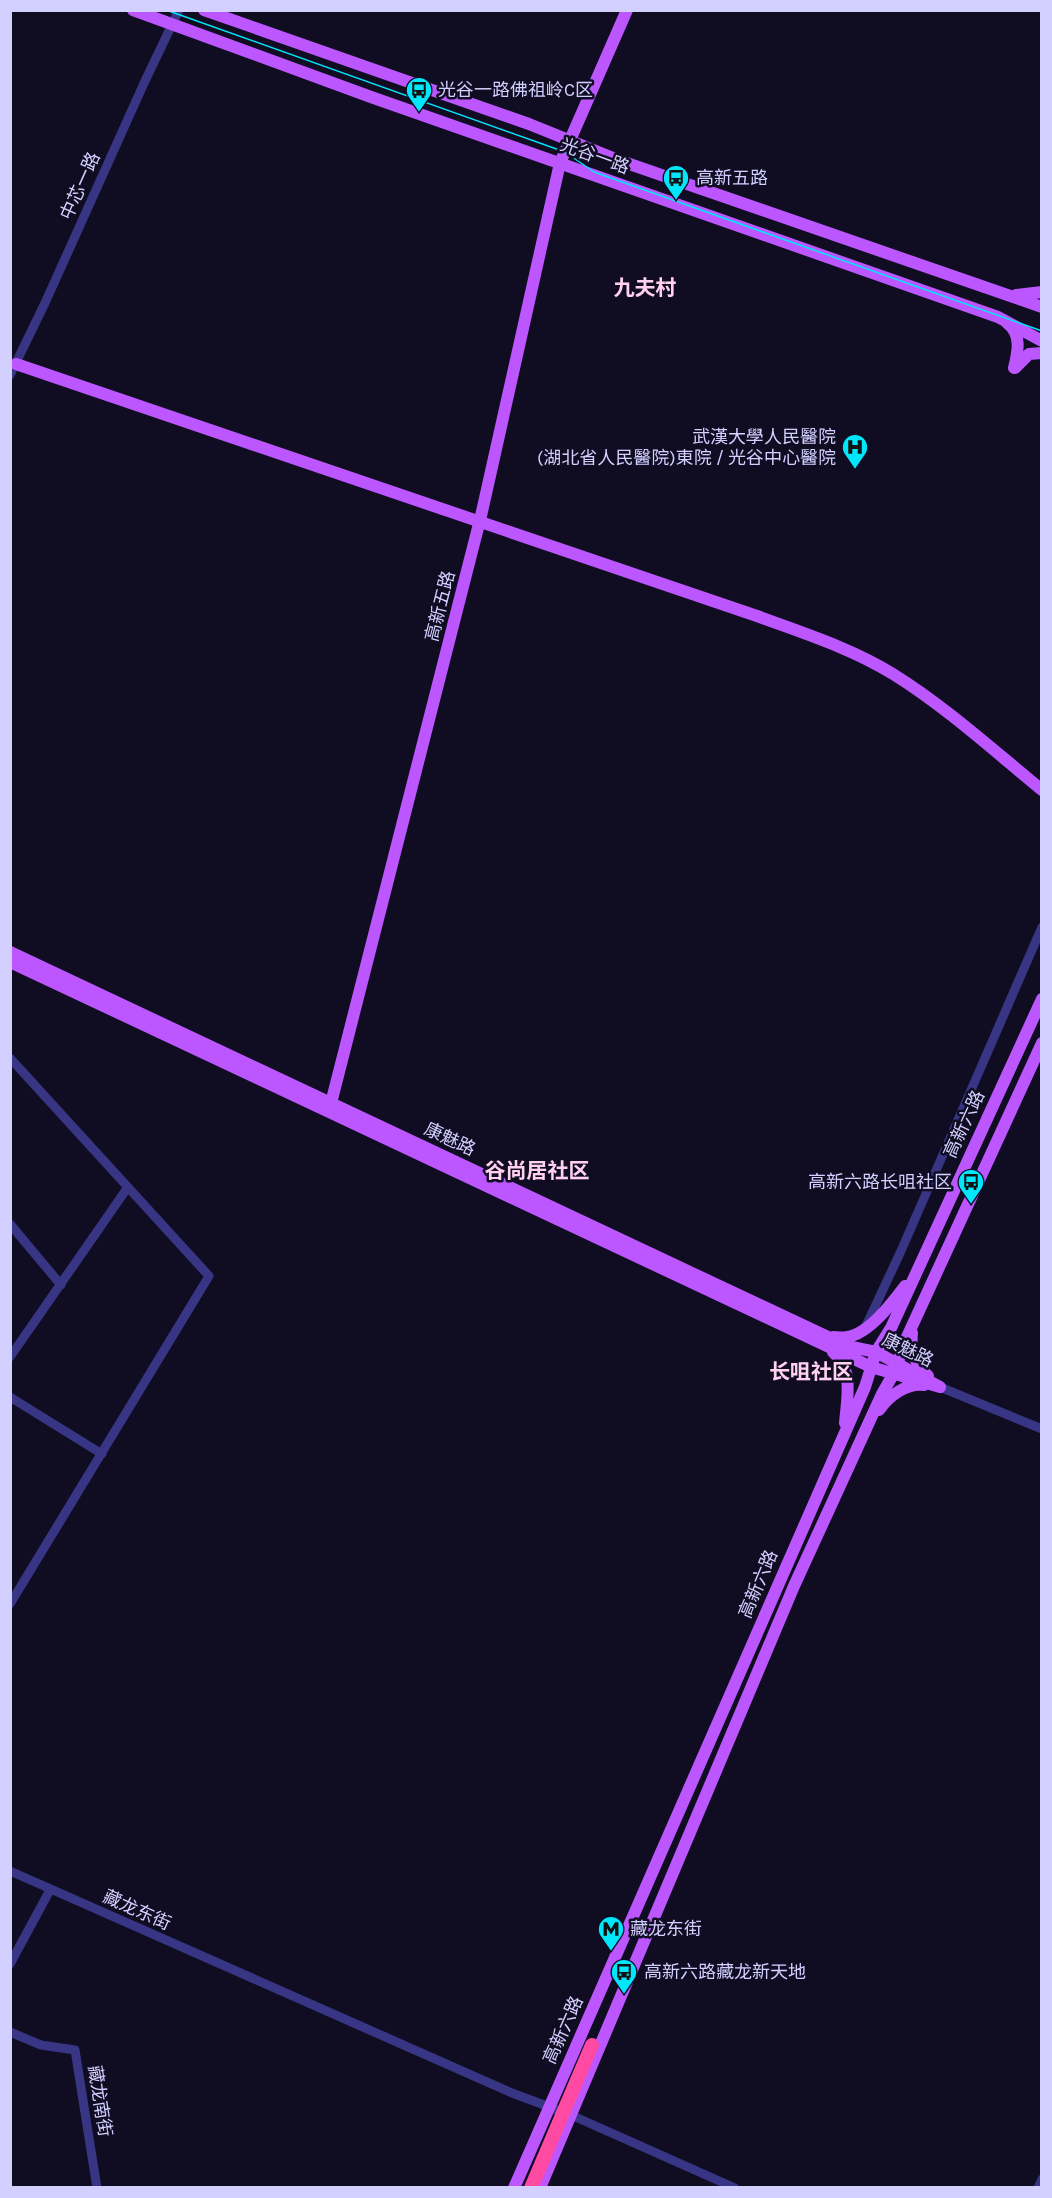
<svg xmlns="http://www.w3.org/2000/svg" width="1052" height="2198" font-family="Karla,'Noto Sans SC',sans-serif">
<rect width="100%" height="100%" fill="#100d23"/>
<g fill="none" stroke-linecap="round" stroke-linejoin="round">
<path stroke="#373584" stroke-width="9" d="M10,375l35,-72 100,-222 34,-71
M10,1058l199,218 -199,328
M10,1224l51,61
M865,1328l36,-77 141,-324
M10,1357l118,-170
M940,1387l102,42
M10,1397l92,57
M10,1871l502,222 59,22 164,73
M10,1964l40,-74
M10,2032l31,13 34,5 22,138
M1038,2188l4,-9"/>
<path stroke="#bc56ff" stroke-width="12" d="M133,10l238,87 627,220 44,24
M204,10l325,114 89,36 424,147
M1016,295l26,-3
M1007,323c15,11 11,29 7,45
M16,364l741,252c46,17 94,32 136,58 53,33 100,76 149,116
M1015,368l14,-14 13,-1
M10,952l837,394 29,6 64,35 -69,-20 -27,-13 -834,-392
M329,1111l152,-595 79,-353 67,-153
M912,1333c-2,17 3,31 16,43
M833,1337c4,0 10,1 14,0 22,-3 46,-35 58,-51
M833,1352c21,17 14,47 12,71
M879,1410c10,-14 27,-27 45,-25
M514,2188l351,-801 11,-35 15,-24 151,-329
M540,2188l254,-602 88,-192 12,-21 13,-36 135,-294"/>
<path stroke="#00e6fa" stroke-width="1.5" d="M166,10l399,142 29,20 448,159"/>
<path stroke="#ff4aa4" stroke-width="14" d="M531,2188l61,-143"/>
</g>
<defs>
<g id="bus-pin" transform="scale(1.35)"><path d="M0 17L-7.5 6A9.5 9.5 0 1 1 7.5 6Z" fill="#00e6fa" stroke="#100d23"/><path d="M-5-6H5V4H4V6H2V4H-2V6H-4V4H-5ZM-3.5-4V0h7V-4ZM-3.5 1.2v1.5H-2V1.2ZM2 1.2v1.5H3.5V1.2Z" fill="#111"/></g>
<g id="hospital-pin" transform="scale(1.35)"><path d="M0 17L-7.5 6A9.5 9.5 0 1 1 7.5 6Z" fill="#00e6fa" stroke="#100d23"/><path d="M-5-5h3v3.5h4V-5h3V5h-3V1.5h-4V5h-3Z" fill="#111"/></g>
<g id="metro-pin" transform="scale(1.35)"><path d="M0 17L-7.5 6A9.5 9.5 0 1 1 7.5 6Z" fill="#00e6fa" stroke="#100d23"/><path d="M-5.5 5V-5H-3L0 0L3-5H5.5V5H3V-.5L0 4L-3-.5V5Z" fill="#111"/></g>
</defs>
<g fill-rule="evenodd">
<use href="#bus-pin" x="419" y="90"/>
<use href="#bus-pin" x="676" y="178"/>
<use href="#hospital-pin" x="855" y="447"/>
<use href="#bus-pin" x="971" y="1182"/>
<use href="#metro-pin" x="611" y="1929"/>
<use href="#bus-pin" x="624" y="1972"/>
</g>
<g text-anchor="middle" stroke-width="5" stroke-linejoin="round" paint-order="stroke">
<g font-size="18" fill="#d3cfff" stroke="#100d23" text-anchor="start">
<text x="438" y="96">光谷一路佛祖岭C区</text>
<text x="696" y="184">高新五路</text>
<text x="836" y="443" text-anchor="end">武漢大學人民醫院<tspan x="836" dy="21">(湖北省人民醫院)東院 / 光谷中心醫院</tspan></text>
<text x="952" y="1188" text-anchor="end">高新六路长咀社区</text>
<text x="630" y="1935">藏龙东街</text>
<text x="644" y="1978">高新六路藏龙新天地</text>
</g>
<g font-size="18" fill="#d3cfff" stroke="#100d23">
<text transform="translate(595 156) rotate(20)" y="6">光谷一路</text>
<text transform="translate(80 186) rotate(-66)" y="6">中芯一路</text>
<text transform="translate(440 606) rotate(-76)" y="6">高新五路</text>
<text transform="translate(964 1124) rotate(-65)" y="6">高新六路</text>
<text transform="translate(450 1139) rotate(25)" y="6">康魅路</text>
<text transform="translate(908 1350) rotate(26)" y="6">康魅路</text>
<text transform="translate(758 1584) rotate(-67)" y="6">高新六路</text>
<text transform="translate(137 1910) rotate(24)" y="6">藏龙东街</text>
<text transform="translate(563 2030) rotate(-66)" y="6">高新六路</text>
<text transform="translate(100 2101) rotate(81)" y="6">藏龙南街</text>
</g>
<g font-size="21" font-weight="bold" fill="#ffd1ef" stroke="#100d23">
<text x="645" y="295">九夫村</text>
<text x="537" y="1178">谷尚居社区</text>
<text x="811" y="1379">长咀社区</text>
</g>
</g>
<rect width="1052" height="2198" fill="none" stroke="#d3cfff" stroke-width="24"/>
</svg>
